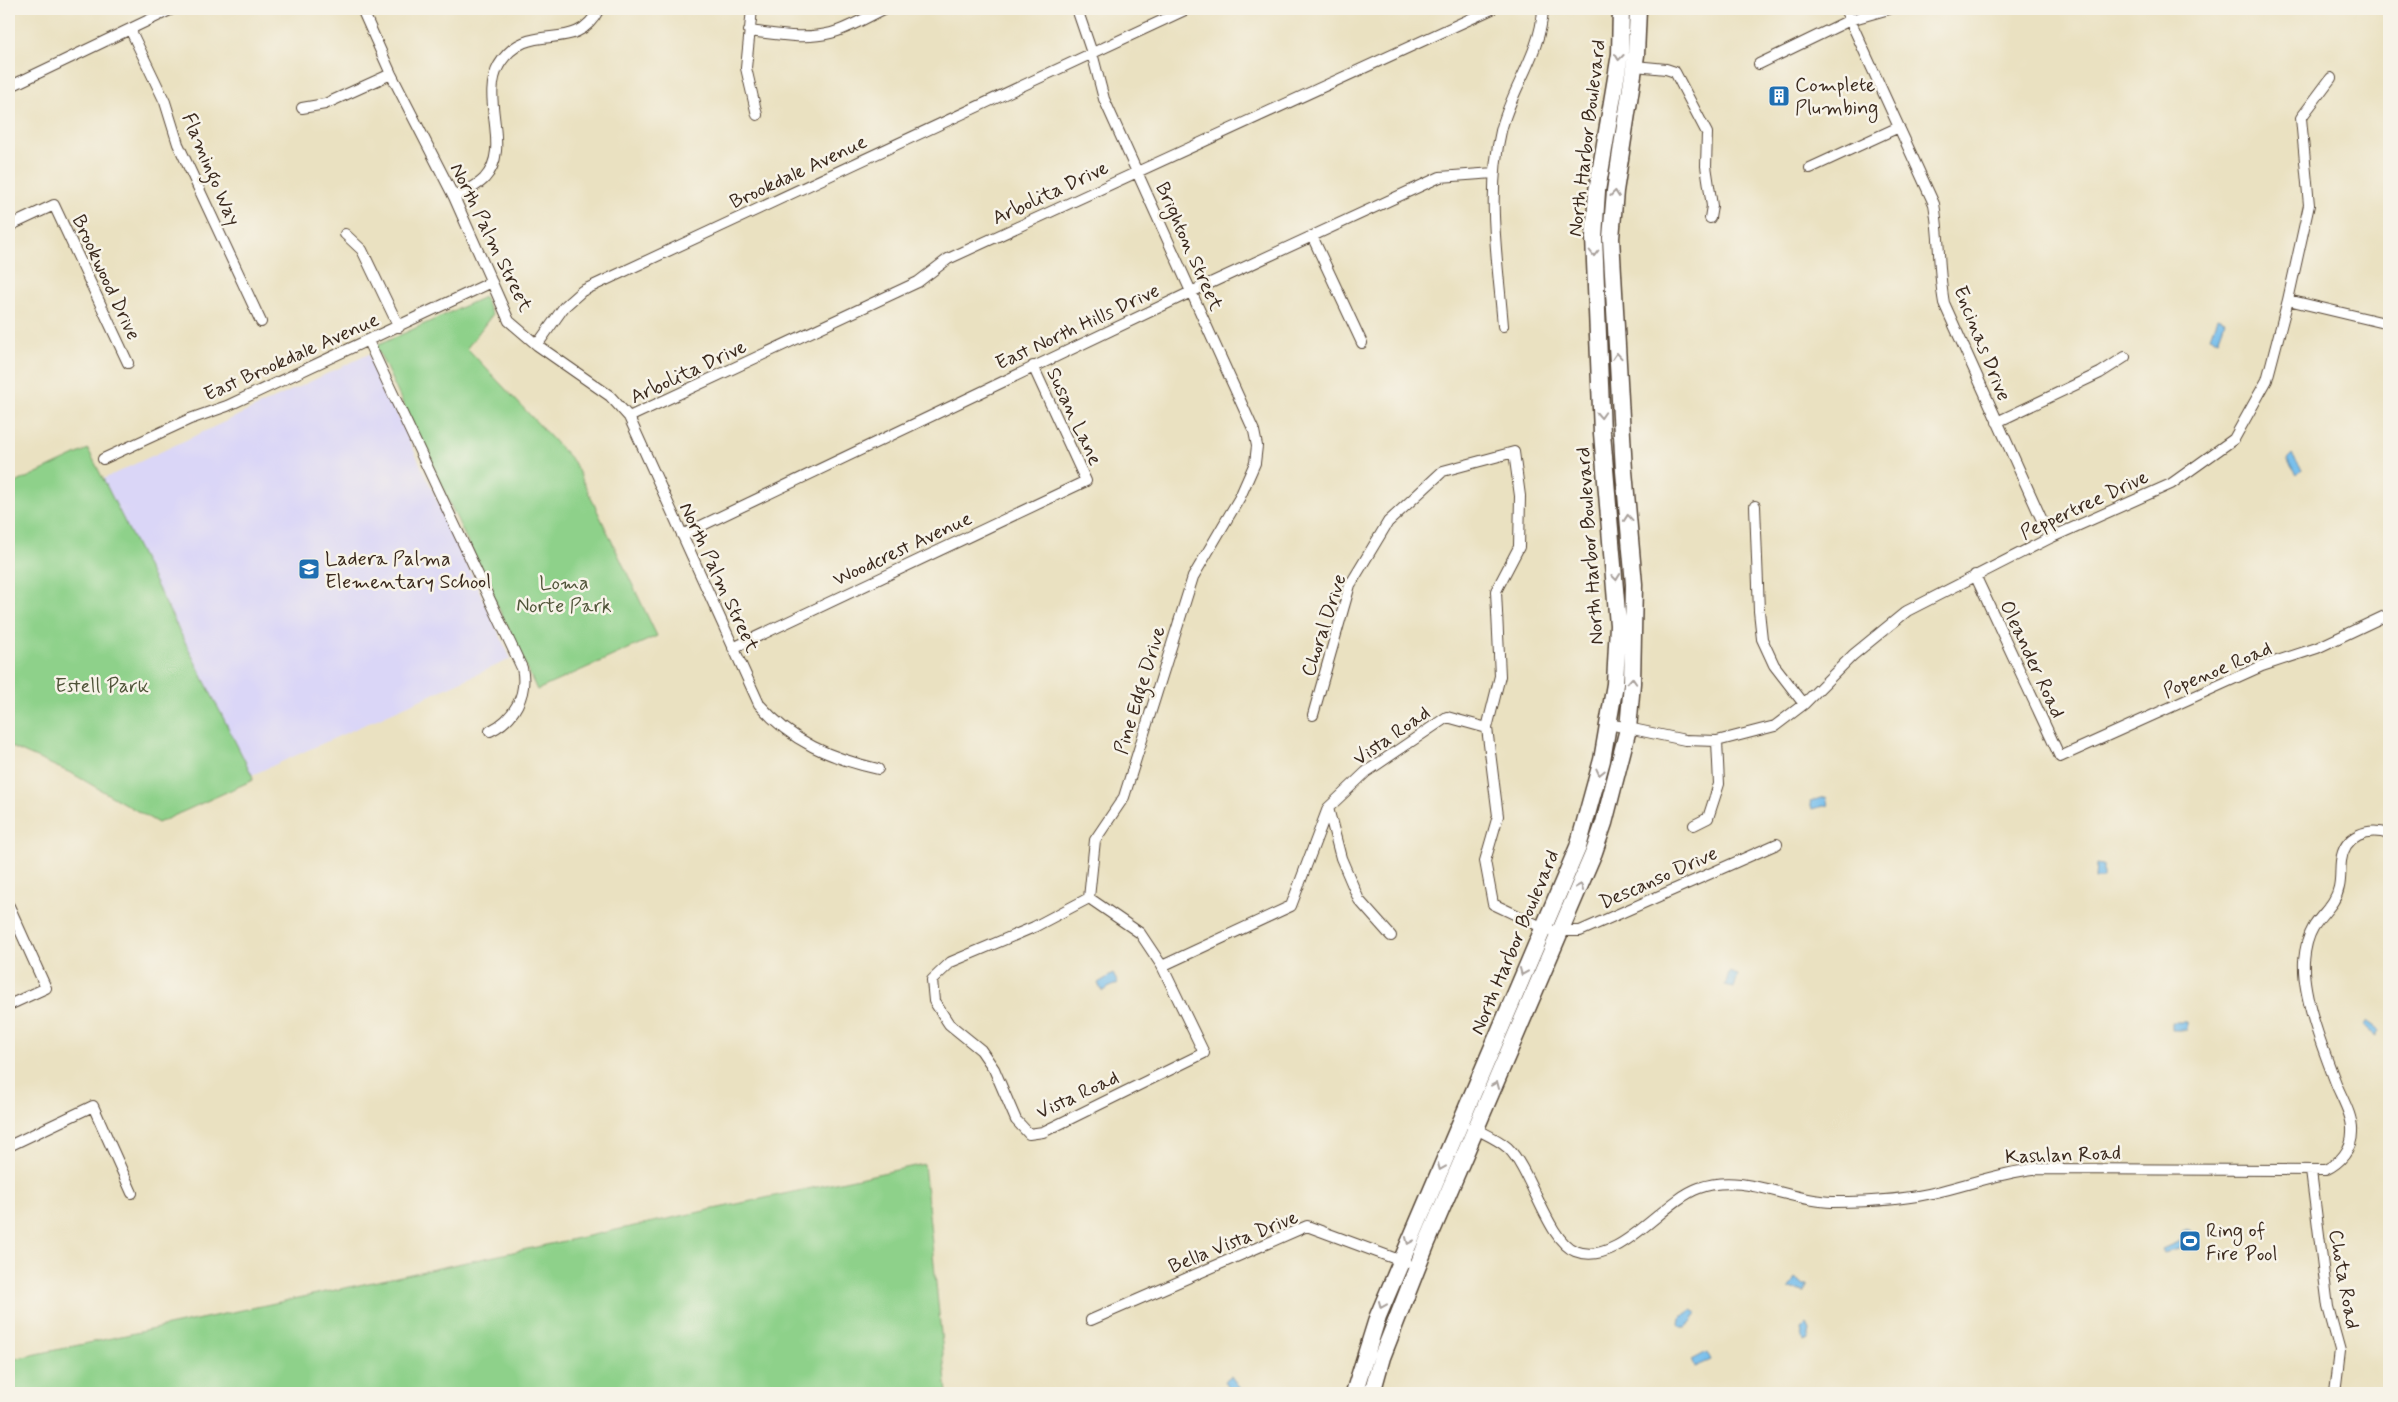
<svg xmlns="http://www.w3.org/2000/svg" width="2398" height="1402" font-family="Mynerve,sans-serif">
<rect width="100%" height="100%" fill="#f7f3e8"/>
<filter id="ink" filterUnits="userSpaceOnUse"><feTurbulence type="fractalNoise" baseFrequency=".02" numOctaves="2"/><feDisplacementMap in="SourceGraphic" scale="10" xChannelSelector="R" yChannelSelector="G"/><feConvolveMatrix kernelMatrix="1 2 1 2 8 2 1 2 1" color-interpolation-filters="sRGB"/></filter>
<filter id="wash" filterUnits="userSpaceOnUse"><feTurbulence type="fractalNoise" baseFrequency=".0096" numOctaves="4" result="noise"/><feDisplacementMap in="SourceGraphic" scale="20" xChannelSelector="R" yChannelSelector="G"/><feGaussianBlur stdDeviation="1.12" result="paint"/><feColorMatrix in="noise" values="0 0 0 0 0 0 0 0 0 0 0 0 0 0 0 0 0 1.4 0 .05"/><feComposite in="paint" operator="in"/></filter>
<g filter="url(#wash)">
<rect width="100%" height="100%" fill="#eae1c1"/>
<path fill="#dad6f7" d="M369,354l142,305 -259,116 -149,-296z"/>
<path fill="#8ed18a" stroke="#647e54" d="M484,297l8,18 -25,33 107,114 83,174 -120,54 -161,-344z
M88,449l164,326 1,5 -95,43 -85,-49 -64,-28v-260z
M924,1164l23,229h-938v-33z"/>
<path fill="#73bdec" stroke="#577485" d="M2217,318l8,3 -7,19 -8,-3z
M2292,455l10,15 -5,5 -10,-15z
M1826,797l2,8 -16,4 -2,-8z
M2096,864l7,1v14h-8z
M1729,972l9,3 -4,13 -9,-2z
M1113,974l5,9 -16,8 -4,-8z
M2172,1022h15v8h-15z
M2368,1022l11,8 -3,6 -13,-10z
M2187,1229l6,2 7,11 -2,5 -11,3 -6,-2 -17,5 -2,-4 18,-8 3,-10z
M1795,1278l8,7h5l-4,7 -15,-4z
M1692,1310l5,3 -5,9 -6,5h-4l-3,-3 1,-6z
M1807,1324l3,6 -2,10 -4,2 -3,-13z
M1707,1352l4,8 -16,7 -3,-7z
M1231,1376l12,17h-11l-8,-12z"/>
</g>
<g filter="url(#ink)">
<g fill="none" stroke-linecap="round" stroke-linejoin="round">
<g stroke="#554536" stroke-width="12">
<path id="street" d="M362,9l29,65 63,123 55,124 28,24 73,51 19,21 130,287c33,38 71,54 119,65
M752,9l-6,59 11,47
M1077,9l15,44 12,46 150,332 3,15 -2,17 -15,34 -47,80 -69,220 -29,43 -6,58
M1845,9l89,195c6,33 4,66 10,99l106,235
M130,29l35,73 13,42 83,178
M749,31c27,3 55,9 82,2 18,-5 36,-16 53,-24
M1759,64l91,-44 39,-11
M1635,66l31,3 9,3 32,61 -1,33 6,40 -2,12
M9,87l163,-78
M302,108l23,-4 66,-30
M1810,168l89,-41
M454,197c10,-5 22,-10 30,-18 29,-31 -5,-79 15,-114 30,-49 75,-7 100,-56
M9,226l45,-21 74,158
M345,234l17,16 37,77
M1312,236l50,107
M2288,300l101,24
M1503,326c-5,-64 -17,-132 -2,-195 10,-42 40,-78 42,-122
M368,341l154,327c6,26 -8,52 -32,63
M537,345l27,-38 18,-16 605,-282
M629,417l289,-135 30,-23 544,-250
M1997,422l103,-49 25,-16
M103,459l87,-40 37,-13 265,-124
M1755,506l4,105 3,28 12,26 30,39
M682,535l509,-243 249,-115 54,-4
M1975,575l85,182 202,-91 55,-18 72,-34
M733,648l353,-167 -53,-115
M1313,715l37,-130 38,-63 55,-51 71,-19 6,44 -1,51 -23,44 4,85 -13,52 11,88 -13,45 8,43 57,27h30l197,-87
M1609,724l76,16 32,1 58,-15 29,-22 49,-49 54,-44 143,-73 121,-54 63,-45 33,-59 21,-80 21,-95 -8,-87 30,-40
M1328,808l13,50 18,42 32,36
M1694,825l14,-7 11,-34 -2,-43
M1089,898l51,35 22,33 42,87 -161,79 -14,2 -13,-14 -22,-51 -13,-19 -32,-26 -15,-23 -2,-21 19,-18 83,-35z
M9,906l37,82 -37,17
M1162,966l129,-60 37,-98 38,-36 81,-55 40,11
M1472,1127c11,6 26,12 36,21 23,22 40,93 67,103 43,17 87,-50 124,-63 44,-16 89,13 133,14 35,0 75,-2 109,-11 32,-8 60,-18 92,-22l292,1c15,-7 27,-20 27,-38 1,-15 -9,-32 -15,-46 -13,-34 -35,-89 -33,-125 1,-11 3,-23 9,-33 8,-14 23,-24 26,-41 2,-9 1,-18 2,-26 3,-26 27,-34 48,-27
M9,1146l84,-40 39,87
M2311,1171l17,136 12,44 -5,42
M1091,1320l216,-94 100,37"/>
</g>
<g stroke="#554536" stroke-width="19">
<path id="primary" d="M1354,1393l24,-77 200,-469 24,-87 13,-76 3,-59 -16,-192 -8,-196 3,-46 23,-137 1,-45
M1372,1393l10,-36 44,-112 168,-393 10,-29 24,-94 4,-46 2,-99 -10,-113 -13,-233 4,-47 21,-136 2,-46"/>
</g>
<use href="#street" stroke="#fff" stroke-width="10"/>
<use href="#primary" stroke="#fff" stroke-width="16"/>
</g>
<defs><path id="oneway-chevron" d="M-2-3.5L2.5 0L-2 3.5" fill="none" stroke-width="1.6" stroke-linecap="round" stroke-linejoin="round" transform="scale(1.25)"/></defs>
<g stroke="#a79f9a">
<use href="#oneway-chevron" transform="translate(1619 57) rotate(96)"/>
<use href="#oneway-chevron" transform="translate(1615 194) rotate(-84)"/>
<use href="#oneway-chevron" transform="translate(1594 253) rotate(90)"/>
<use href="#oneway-chevron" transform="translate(1617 356) rotate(-94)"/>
<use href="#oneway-chevron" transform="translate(1601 415) rotate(87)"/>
<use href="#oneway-chevron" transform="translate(1628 518) rotate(-95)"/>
<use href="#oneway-chevron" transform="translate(1616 577) rotate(84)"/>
<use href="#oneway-chevron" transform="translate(1632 681) rotate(-87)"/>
<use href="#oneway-chevron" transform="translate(1600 772) rotate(103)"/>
<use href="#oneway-chevron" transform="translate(1580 887) rotate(-67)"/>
<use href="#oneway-chevron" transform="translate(1523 972) rotate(113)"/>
<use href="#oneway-chevron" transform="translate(1496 1085) rotate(-67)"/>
<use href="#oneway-chevron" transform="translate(1441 1167) rotate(113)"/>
<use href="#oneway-chevron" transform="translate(1409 1241) rotate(113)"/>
<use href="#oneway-chevron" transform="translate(1382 1305) rotate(113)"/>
</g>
</g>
<defs>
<g id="building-square" transform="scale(1.125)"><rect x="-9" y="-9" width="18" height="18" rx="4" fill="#1f6fb2" stroke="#f7f3e8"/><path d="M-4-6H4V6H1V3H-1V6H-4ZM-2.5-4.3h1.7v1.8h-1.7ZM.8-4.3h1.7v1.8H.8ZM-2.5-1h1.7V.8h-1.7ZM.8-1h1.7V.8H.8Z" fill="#fff"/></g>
<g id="school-square" transform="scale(1.125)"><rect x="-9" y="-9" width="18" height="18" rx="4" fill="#1f6fb2" stroke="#f7f3e8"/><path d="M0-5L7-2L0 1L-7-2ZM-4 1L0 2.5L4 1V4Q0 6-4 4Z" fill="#fff"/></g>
<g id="stadium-square" transform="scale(1.125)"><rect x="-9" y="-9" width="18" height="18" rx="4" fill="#1f6fb2" stroke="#f7f3e8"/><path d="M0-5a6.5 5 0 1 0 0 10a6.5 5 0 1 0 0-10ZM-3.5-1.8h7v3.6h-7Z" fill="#fff"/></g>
</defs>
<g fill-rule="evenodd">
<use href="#building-square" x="1779" y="96"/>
<use href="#school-square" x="309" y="569"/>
<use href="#stadium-square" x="2190" y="1241"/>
</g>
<g text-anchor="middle" stroke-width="5" stroke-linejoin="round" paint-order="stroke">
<g font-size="20" fill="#3b2a1e" stroke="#f7f3e8" text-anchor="start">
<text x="1795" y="91">Complete<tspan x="1795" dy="23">Plumbing</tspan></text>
<text x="325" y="565">Ladera Palma<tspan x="325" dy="23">Elementary School</tspan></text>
<text x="2206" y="1237">Ring of<tspan x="2206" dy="23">Fire Pool</tspan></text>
</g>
<g font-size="20" fill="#3b2a1e" stroke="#f7f3e8">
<text transform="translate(1586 138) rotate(-83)" y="7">North Harbor Boulevard</text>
<text transform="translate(212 169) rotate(67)" y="7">Flamingo Way</text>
<text transform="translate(798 171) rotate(-25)" y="7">Brookdale Avenue</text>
<text transform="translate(1050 192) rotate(-25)" y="7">Arbolita Drive</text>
<text transform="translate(492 237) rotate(64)" y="7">North Palm Street</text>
<text transform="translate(1190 246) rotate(66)" y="7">Brighton Street</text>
<text transform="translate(107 277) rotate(65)" y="7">Brookwood Drive</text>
<text transform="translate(1077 326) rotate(-25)" y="7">East North Hills Drive</text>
<text transform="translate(1983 343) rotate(68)" y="7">Encinas Drive</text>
<text transform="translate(291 356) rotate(-24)" y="7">East Brookdale Avenue</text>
<text transform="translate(688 371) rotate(-25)" y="7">Arbolita Drive</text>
<text transform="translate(1075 416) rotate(65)" y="7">Susan Lane</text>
<text transform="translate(2084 504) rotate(-25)" y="7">Peppertree Drive</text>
<text transform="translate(1589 546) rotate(-94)" y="7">North Harbor Boulevard</text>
<text transform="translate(902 548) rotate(-25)" y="7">Woodcrest Avenue</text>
<text transform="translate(720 577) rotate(65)" y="7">North Palm Street</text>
<text transform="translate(1323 625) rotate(-72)" y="7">Choral Drive</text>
<text transform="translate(2033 659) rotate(65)" y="7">Oleander Road</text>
<text transform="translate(2217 669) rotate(-23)" y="7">Popenoe Road</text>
<text transform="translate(1139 690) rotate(-73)" y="7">Pine Edge Drive</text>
<text transform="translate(1391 735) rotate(-35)" y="7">Vista Road</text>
<text transform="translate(1658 877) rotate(-24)" y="7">Descanso Drive</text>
<text transform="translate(1514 942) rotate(-67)" y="7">North Harbor Boulevard</text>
<text transform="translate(1077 1094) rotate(-25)" y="7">Vista Road</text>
<text transform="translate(2063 1154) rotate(-2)" y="7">Kashlan Road</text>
<text transform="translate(1233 1241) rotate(-22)" y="7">Bella Vista Drive</text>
<text transform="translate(2345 1279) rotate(80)" y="7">Chota Road</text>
</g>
<g font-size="20" fill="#505439" stroke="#f7f3e8">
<text x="564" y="589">Loma<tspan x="564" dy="23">Norte Park</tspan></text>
<text x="102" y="692">Estell Park</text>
</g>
</g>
<rect width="2398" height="1402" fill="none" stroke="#f7f3e8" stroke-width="30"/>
</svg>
